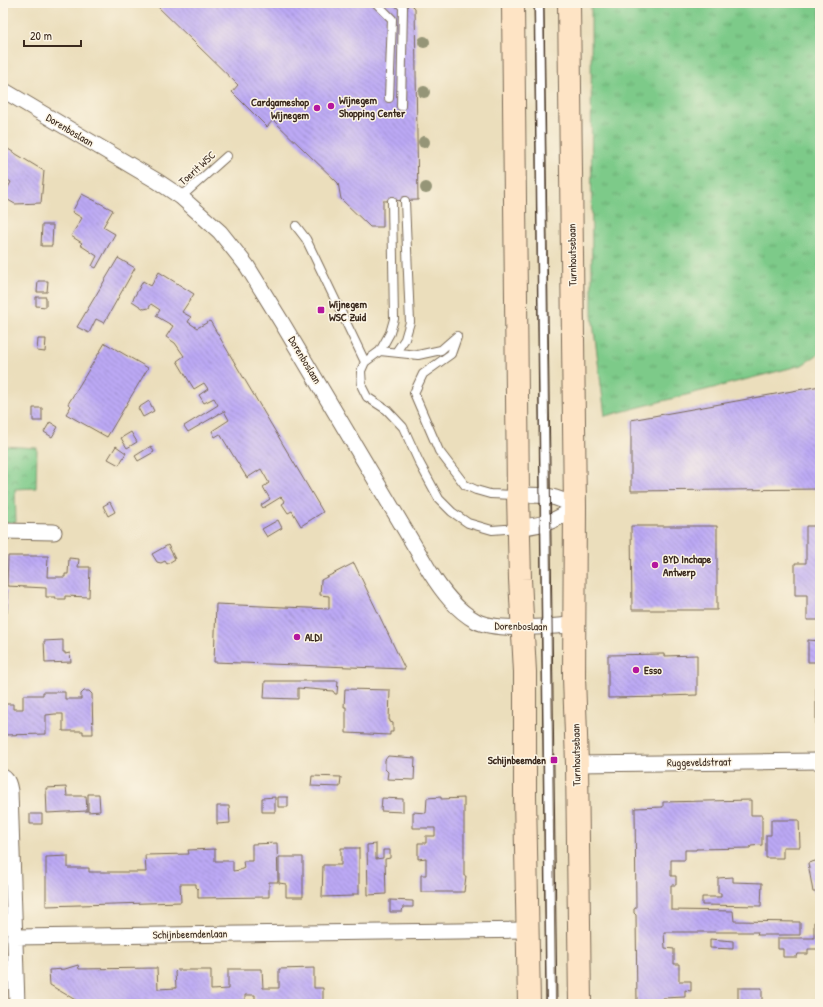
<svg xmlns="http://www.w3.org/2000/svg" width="823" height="1007" font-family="'Patrick Hand',sans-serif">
<defs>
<pattern id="grass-tufts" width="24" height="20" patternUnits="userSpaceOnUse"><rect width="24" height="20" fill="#7dca89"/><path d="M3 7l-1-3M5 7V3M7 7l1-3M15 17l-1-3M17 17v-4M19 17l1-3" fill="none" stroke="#68a46f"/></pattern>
<pattern id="park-crowns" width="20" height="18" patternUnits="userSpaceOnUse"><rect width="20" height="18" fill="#7dca89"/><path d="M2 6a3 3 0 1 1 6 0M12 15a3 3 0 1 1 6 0" fill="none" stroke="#68a46f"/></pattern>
<pattern id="building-back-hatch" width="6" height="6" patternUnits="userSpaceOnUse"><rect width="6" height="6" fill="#bca9f5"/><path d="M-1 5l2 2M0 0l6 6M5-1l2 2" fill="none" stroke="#9a8ac6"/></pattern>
</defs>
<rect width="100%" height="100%" fill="#fcf5e5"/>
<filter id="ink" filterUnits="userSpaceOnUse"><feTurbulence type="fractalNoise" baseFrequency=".025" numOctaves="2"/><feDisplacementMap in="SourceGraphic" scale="8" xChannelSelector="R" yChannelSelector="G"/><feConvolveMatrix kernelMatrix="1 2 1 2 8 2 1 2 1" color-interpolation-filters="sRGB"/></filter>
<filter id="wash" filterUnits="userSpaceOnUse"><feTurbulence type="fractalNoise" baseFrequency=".012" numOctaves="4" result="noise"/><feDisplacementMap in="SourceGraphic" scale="16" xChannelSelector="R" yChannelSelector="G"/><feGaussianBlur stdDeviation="0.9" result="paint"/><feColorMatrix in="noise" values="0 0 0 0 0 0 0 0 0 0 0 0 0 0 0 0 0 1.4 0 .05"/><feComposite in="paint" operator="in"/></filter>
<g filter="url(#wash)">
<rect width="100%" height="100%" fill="#ebdebc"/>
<path fill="url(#grass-tufts)" stroke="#5c7a54" d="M591,3h229v350l-18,12 -197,51 -13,-101z"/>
<path fill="url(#park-crowns)" stroke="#5c7a54" d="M3,446l34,2 -1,40 -21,1 1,33 -13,1z"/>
<g id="blocks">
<path fill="url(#building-back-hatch)" d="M154,3h256l5,5 3,192 -35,1v26h-13l-29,-28 -3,-16 -65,-63 -6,7 -35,-35 6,-7z
M8,149l36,22 -3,32 -26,1 -12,-7 8,-15 -8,-5v-20z
M82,194l31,16 -10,17 12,7 -19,34 -4,-2 5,-10 -17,-11 2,-2 -11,-7 11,-18 -10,-6z
M42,225h11l-1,21h-11z
M118,258l17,10 -31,55 -8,-4 -7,14 -12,-6z
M159,272l35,22 -12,18 9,5 -3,5 9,6 13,-7 113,191 -22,14 -9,-15 -4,2 -6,-9 3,-2 -4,-5 -18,11 -2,-3 9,-6 -7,-12 6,-4 -8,-14 -14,9 -27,-44 -5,3 -3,-6 17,-11 -5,-9 -36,21 -4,-6 34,-21 -4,-7 -10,5 -5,-8 9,-6 -4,-6 -10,6 -8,-13 -9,-15 7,-5 -9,-13 -9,-6 7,-11 -17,-10 4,-6 -9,-6 -2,4 -5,1 -12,-8 11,-20 8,5z
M38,281h10l-1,11h-10z
M36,297h10v10l-10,-1z
M38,339h8l-1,13 -8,-1z
M105,343l43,25 -41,69 -41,-23 5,-8 -3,-2z
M820,386v103l-189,2v-71z
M149,401l5,10 -11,6 -5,-9z
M33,408h9v13h-9z
M50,422l8,5 -6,10 -8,-5z
M131,432l6,10 -10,6 -6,-10z
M116,446l10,7 -7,12 -11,-6z
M151,446l3,6 -16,9 -3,-5z
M110,502l5,10 -7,4 -5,-10z
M278,520l4,8 -15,9 -5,-8z
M631,526h86v84h-85z
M806,526h14v94h-13v-25h-12v-32h11z
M168,545l7,14 -8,5 -2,-3 -4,2 -4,-1 -5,-8z
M8,556h40l-1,21h18v-3h3l1,-16 10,1 -1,8h12l-1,30 -24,-1v3h-10l1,-2h-10v-9l-39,-2z
M354,563l51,106 -191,-7 2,-58 113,5v-13l-9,-1 1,-15z
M3,590h4v23h-4z
M63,640v12h2v2l5,-1 1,9 -26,1 -1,-22z
M808,640l12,1v21h-12z
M662,654h2v2l33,-1v40l-32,1v1l-57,1v-43z
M265,681h73l-1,13h-2l-2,-3 -35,-3v11l-34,-1z
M816,685h4v40h-4z
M345,689l45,1 -1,30h1v2l3,1v9h-3v3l-44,-2v-26h-2z
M84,691h5l3,3 1,40h-10v-3h-20v-17h-8l-9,1v19l-42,1 -1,-31h10v5h10v-14h20v-3h22v7h16v-5z
M388,756l27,2 -1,22 -27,-1 1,-7 -3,-3v-9z
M312,776l29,1 -1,10 -29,-1z
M66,787l1,9h19l1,15 -40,2 -1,-25z
M88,794h11l1,17 -12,1z
M275,797v15h-13v-14z
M278,797h10v10h-10z
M441,797v2l23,-1v78h2l-2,16h-43v-17h5v-17l-8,1v-16h8v-7h9v-8h-22v-16l13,1 1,-15z
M382,798l21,1v13l-22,-1z
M751,800v15h11v30l-11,1 -1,2 -54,1v1h-11v10h-14v16h5v9h-5v25l62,1 1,10 66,1v13h-43l1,-3h-94l1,16 9,1v15h5v17h12v10l-6,-1v7l-22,1v6h-26l-1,-89 -2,-2v-4l2,-1 -1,-100 28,-1v-5z
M217,806h12l1,17 -13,1z
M30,814h12v10h-12z
M771,820h28l1,27h-17v11h-17v-23h5z
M277,843l1,39h-9v15l-71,1v-9l-2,-2v-3h-16l1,18 -135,4v-49l22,-1v12h21v4h57l-1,-17 44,-1 -1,-4 27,-1v12h18v10l7,-1 4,-2 -1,-7h9v-17z
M376,844v15l7,-1v-8h7v8l-5,1 1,35 -18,1 -1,-50z
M341,848h18v46h-6v2l-31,1 1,-32h18z
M279,857h24v40h-17v-13l-7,-1z
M819,860l1,6v26h-7l-5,-29z
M733,877v5l29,1 -1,23 -59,-1v-8h19v-4h-3v-15z
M390,900l23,1v6h-10l-1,5h-12z
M814,922h6v27h-12v5h-10l-1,3h-14v-8h-5v-11h36z
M710,939l23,2v8l-23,-1z
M78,965l1,4 78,-1 1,21 18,-1 -1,-16 2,-2h34v20l17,-1v-20h34l1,19h16v-19l35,-1v20h9v16h-68v-9h-10v5l-15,1v3h-155l2,-3 -27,-16 -1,-15 16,-1z
M738,988h24v13h-24z"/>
</g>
</g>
<g filter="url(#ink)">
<use href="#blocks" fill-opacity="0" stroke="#796955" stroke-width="1"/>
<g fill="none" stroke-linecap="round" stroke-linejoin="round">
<g stroke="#796955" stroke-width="10">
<path id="service" d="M376,3l16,16 -3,79
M399,3l4,4 -2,99
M539,3l12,1001
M181,197l46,-41
M296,226l10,13 59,123
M457,336l-16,14 -23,5 -38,-4 -15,11 -4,9 1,16 5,10 20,13 16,17 16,35 20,37 13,13 16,11 24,7 25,-2
M457,337l-6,17 -28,20 -9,19 25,58 26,34 11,5 14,4 27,1
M380,351l10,-18 4,-14 -2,-118
M396,352l9,-13 5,-17 -5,-121"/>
</g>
<g stroke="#796955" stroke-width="17">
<path id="minor" d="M3,90l154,91 24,16 39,35 27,34 34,55 149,251c12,19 26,38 46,49 21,11 74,5 99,4
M518,495c23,0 36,-1 57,12 -21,16 -31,17 -57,21
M3,531l51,1
M577,764l243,-3
M3,777c5,3 6,8 7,14l7,213
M14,937l514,-7"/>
</g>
<g stroke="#796955" stroke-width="24">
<path id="secondary" d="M513,3l5,492 2,84 5,93v125l4,207
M569,3l6,504 -1,170 3,87 3,240"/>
</g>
<use href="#service" stroke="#fff" stroke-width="8"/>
<use href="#minor" stroke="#fff" stroke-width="15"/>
<use href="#secondary" stroke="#fee4c5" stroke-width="22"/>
<path stroke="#3b2a1e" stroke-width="1" d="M534,3l12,1001
M544,3l13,1001"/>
</g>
<g fill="#959577">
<circle cx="424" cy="42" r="6"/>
<circle cx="424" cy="92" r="6"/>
<circle cx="424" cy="142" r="6"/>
<circle cx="426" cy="188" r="6"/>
</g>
</g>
<g fill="#b5179e" stroke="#fcf5e5" stroke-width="1.5">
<circle cx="331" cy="106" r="4"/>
<circle cx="317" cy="108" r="4"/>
<rect x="317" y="306" width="8" height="8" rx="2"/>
<circle cx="655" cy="565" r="4"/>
<circle cx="297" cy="637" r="4"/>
<circle cx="636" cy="670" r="4"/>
<rect x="550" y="756" width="8" height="8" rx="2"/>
</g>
<g text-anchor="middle" stroke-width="3" stroke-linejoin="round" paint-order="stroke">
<g font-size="11" font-weight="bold" fill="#3b2a1e" stroke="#fcf5e5" text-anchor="start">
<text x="339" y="104">Wijnegem<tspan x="339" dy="13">Shopping Center</tspan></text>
<text x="309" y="106" text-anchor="end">Cardgameshop<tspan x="309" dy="13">Wijnegem</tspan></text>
<text x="329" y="308">Wijnegem<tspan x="329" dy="13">WSC Zuid</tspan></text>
<text x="663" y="563">BYD Inchape<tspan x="663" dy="13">Antwerp</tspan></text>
<text x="305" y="641">ALDI</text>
<text x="644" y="674">Esso</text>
<text x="546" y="764" text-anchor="end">Schijnbeemden</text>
</g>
<g font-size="11" fill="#3b2a1e" stroke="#fcf5e5">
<text transform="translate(70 130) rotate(31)" y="4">Dorenboslaan</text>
<text transform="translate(197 168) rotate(-42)" y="4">Toerit WSC</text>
<text transform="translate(572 255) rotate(-91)" y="4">Turnhoutsebaan</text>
<text transform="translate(305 360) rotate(59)" y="4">Dorenboslaan</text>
<text transform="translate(521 626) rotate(1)" y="4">Dorenboslaan</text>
<text transform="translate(576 755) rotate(-91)" y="4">Turnhoutsebaan</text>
<text transform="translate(699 762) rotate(-1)" y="4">Ruggeveldstraat</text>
<text transform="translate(190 934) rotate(-1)" y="4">Schijnbeemdenlaan</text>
</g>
</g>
<rect width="823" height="1007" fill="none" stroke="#fcf5e5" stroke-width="16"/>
<path d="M24 40v6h57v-6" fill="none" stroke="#3b2a1e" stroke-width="2"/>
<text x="30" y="40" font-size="12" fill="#3b2a1e" stroke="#fcf5e5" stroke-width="3" paint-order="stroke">20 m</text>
</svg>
